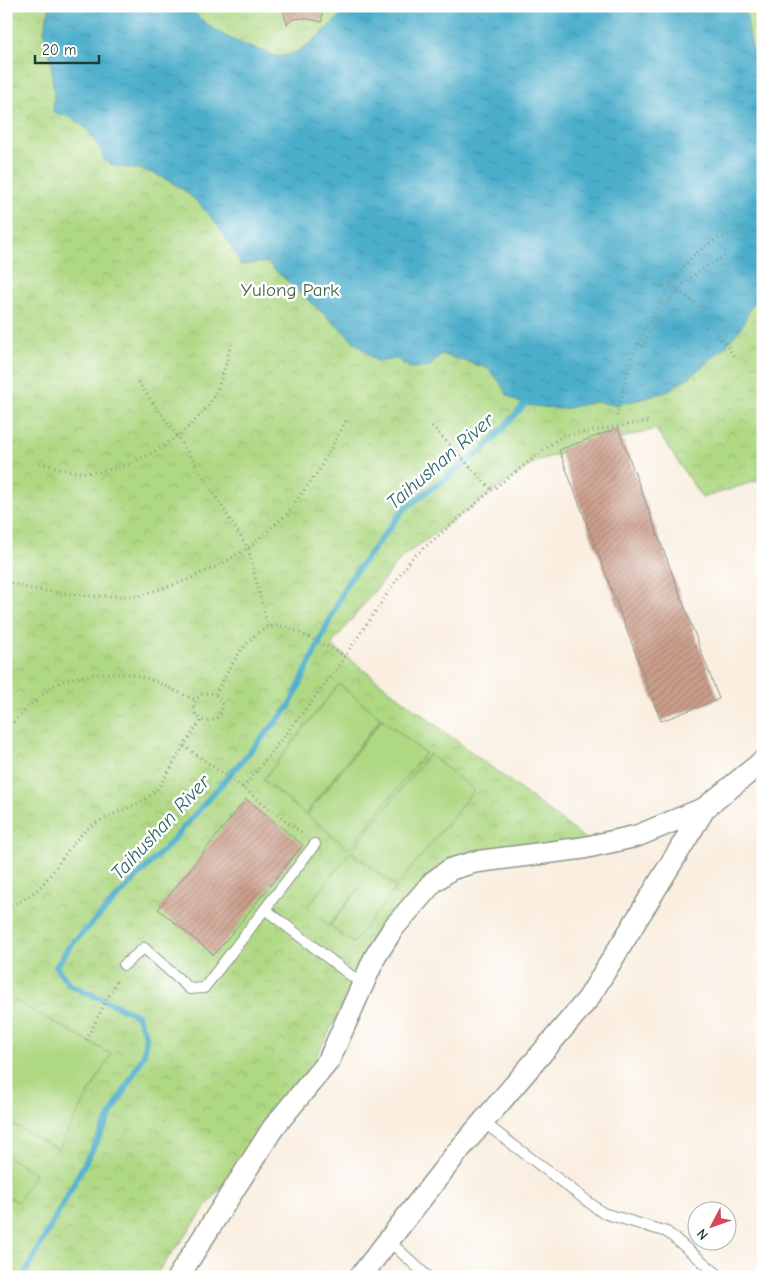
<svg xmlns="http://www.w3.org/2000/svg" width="769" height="1283" font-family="'Comic Neue',sans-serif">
<defs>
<pattern id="park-crowns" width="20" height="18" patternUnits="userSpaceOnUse" patternTransform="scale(1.25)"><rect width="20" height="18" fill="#afd883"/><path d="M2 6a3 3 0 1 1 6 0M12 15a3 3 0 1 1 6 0" fill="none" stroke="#96ba72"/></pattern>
<pattern id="water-ripples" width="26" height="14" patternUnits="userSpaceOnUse" patternTransform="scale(1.25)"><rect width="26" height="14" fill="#4caecb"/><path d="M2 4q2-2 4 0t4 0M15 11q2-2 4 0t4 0" fill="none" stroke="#3f8fa6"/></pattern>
<pattern id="building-hatch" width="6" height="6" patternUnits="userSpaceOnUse" patternTransform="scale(1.25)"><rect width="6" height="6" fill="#cc9e8b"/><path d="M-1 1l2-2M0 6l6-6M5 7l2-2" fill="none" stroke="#a58272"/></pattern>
</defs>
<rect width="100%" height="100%" fill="#fff"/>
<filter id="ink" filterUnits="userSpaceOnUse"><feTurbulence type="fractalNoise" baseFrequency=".02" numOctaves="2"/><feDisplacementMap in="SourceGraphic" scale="10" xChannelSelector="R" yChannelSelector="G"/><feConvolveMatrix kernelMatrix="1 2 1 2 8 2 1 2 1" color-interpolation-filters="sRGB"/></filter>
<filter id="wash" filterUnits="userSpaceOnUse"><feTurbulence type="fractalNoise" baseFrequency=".0096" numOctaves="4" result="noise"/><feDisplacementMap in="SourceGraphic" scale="20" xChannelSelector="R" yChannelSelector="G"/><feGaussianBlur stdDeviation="1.12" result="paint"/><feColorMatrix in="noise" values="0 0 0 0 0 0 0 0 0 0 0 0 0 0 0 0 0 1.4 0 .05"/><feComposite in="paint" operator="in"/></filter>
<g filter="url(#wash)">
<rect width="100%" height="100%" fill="#f9eedf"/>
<path fill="url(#park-crowns)" stroke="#678a5c" d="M6,6h757v473l-61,19 -46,-69 -118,31 -136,97 -71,88 257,196 -116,15 -90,73 -71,138 -157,210h-148z"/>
<path fill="#afd883" stroke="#678a5c" d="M339,684l42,34 -76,96 -42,-34z
M382,719l43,34 -76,96 -42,-34z
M429,754l45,36 -77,96 -45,-35z
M350,852l46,36 -43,55 -23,-17 30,-39 -31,38 -22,-17z
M14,1000l97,54 -53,95 -52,-28v-108z
M6,1156l29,17 -17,29 -12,-7z"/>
<path fill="url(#water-ripples)" stroke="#367680" d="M50,6h138c21,24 48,38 79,46 4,2 10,5 15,4 23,-2 51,-33 67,-50h396l18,115v160l-22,47 -16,19 -33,28 -26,17 -28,8 -23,5 -20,-3 -32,7 -39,-4 -16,-9 -9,-15 -12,-13 -46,-14 -12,13 -19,1 -13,-9 -20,3 -111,-100 -25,3c-21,-42 -48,-79 -95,-94 -11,-4 -30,-1 -40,-10 -3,-2 -5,-10 -7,-13 -12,-23 -22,-30 -46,-36l1,-13 -3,-39 -7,-29z"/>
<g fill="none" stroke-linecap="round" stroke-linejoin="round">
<path stroke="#4caecb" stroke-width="6" d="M23,1277l121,-223 2,-18 -9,-21 -67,-30 -14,-18 13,-20 102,-105 118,-135 58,-124 57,-74 80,-60 40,-44"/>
</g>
<g id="blocks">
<path fill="url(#building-hatch)" d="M6,6h7l-7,10z
M282,6h40v16l-18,-4 -11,1 -6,5z
M618,428l101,271 -58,22 -102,-271z
M246,799l57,46 -89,110 -56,-46z"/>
</g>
</g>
<g filter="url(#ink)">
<use href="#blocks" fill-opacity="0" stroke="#8c968a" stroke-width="1"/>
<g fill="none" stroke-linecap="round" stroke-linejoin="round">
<g stroke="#8c968a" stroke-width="12">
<path id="service" d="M266,910l97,75
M124,965l20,-17 46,41 14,-1 111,-144
M483,1122l120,91 64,19 54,45
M389,1241l39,36"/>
</g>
<g stroke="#8c968a" stroke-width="24">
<path id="minor" d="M178,1277l95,-149 56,-68 46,-103 19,-30 39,-45 18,-13 24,-7 108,-14 54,-12 68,-28 58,-47
M360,1277l99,-127 129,-151 117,-191"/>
</g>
<path stroke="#8c968a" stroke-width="3" stroke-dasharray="1 4" stroke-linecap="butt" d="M6,22l10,-16
M671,284l25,20 38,52
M638,344l4,3c24,-44 36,-68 83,-91
M138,382l40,55 70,111 20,79
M617,416c5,-18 7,-38 14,-56 7,-18 17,-35 26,-52 24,-44 43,-71 96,-79
M432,426l60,64
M40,463c12,3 25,7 37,9 44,5 99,-28 127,-61 15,-17 21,-45 27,-66
M6,582l30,8 52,6h51l43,-14 36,-16 30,-18 38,-33 33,-45 28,-51
M194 707a14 14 0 1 1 28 0a14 14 0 1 1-28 0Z
M215,694c15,-24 38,-80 74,-66 19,8 38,19 56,28
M6,729c16,-14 31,-32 49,-44 19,-12 62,-14 83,-9 18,4 40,17 58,24
M184,746l59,42 61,47
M243,788l87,-110 81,-119 81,-69 70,-54 87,-15
M6,906c40,-8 51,-49 78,-74 21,-20 52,-21 72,-42 9,-11 16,-24 23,-36 7,-12 15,-23 23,-35
M86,1040l32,-62"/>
<use href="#service" stroke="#fff" stroke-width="10"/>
<use href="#minor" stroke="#fff" stroke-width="21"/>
</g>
</g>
<g text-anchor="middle" stroke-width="5" stroke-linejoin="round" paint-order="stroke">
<g font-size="19" fill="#436448" stroke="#fff">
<text x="290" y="296">Yulong Park</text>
</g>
<g font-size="20" font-style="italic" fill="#2f6569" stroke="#fff">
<text transform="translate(440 461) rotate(-41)" y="7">Taihushan River</text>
<text transform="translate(160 827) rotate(-47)" y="7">Taihushan River</text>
</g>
</g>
<rect width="769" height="1283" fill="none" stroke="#fff" stroke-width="25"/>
<g transform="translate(712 1226) rotate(229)"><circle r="24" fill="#ffffff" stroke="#a5b1ae"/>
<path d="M0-4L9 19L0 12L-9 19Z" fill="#d1495b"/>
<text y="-8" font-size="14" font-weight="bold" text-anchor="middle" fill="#1f3d34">N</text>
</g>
<path d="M35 55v8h64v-8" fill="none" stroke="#1f3d34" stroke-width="2.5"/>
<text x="42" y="55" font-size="15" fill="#1f3d34" stroke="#ffffff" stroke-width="4" paint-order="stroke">20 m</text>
</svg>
